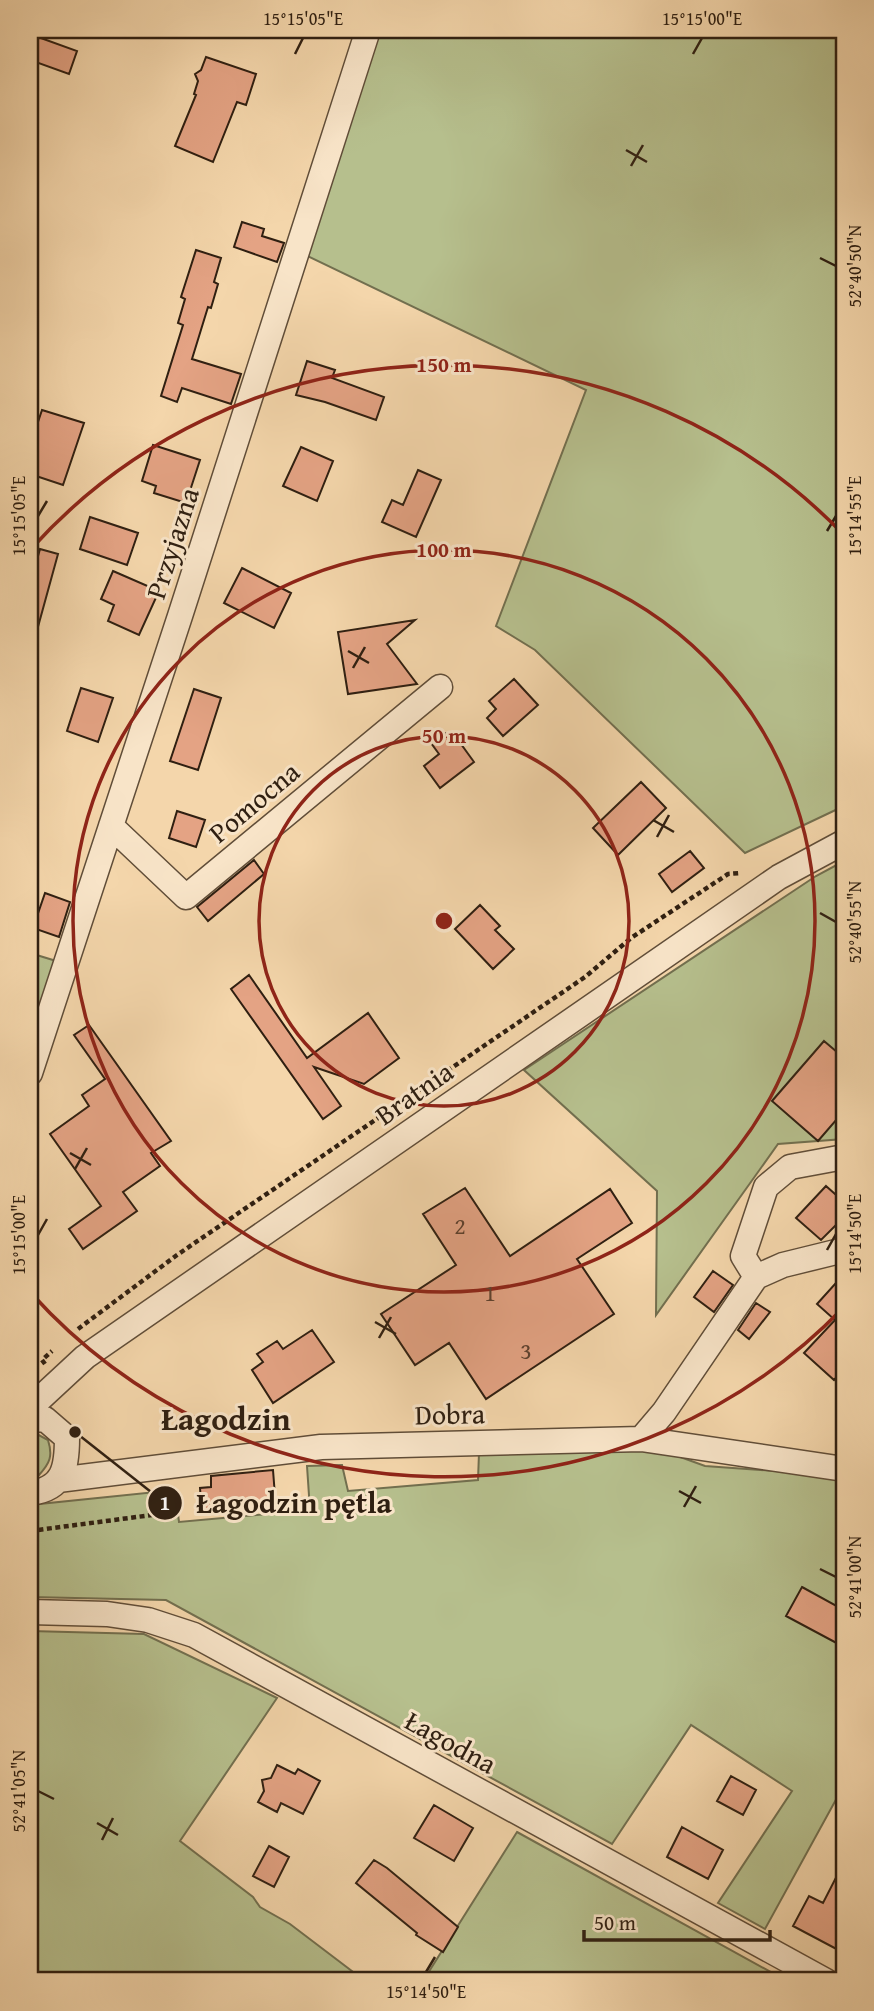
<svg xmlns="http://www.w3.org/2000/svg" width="874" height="2011" font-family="'Gentium Book Plus',serif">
<rect width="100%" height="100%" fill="#f4d6ab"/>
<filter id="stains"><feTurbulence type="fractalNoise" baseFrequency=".00286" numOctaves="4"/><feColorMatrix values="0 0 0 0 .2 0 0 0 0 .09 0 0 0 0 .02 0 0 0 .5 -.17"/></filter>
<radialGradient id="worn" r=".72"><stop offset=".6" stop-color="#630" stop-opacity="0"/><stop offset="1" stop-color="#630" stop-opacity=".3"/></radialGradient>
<path fill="#b6bf8d" stroke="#726f4f" stroke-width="2" d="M367,30h477v776l-99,47 -210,-203 -39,-24 90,-236 -291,-140z
M844,861v278l-66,5 -122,171 1,-124 -133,-121 292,-194z
M30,953l36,11 -36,106z
M30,1433h5l13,7c5,16 2,23 -9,35l-9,1z
M661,1450l44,16 139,10v309l-79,144 -47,-26 74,-112 -101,-66 -79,119 -446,-244 -136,-3v-92l145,-15 4,32 131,-12 -3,-44 35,-1 6,26 130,-11 1,-27z
M30,1631l114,3 133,64 -97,143 73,56 7,10 30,17 75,57h-335z
M517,1832l270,149h-291l-12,-7 -6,7h-55z"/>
<path fill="#e4a384" stroke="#2f1f11" stroke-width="2" d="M38,37l39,14 -8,23 -39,-14z
M206,57l50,17 -10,31 -9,-3 -24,60 -38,-16 21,-51 -2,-1 4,-13 -3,-7 6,-4z
M242,222l22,7 -2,7 22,7 -7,19 -43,-15z
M196,250l25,8 -7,24 4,2 -7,24 -3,-1 -16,52 49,15 -10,30 -49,-16 -5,14 -16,-6 22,-71 -5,-2 7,-24 -4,-2z
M307,361l28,9 -3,8 52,19 -8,23 -51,-18 -29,-7z
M42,410l42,13 -21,62 -33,-11v-28z
M153,445l47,15 -14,43 -32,-10 2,-7 -14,-5z
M301,447l32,14 -16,40 -34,-15z
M418,470l23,10 -25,57 -34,-15 10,-22 11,5z
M90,517l48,16 -11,32 -47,-16z
M40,549l18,5 -22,80 -6,-1v-60l3,1z
M242,568l49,25 -17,35 -50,-25z
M113,571l46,20 -20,44 -31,-14 6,-16 -13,-6z
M415,620l-28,24 30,40 -69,10 -10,-62z
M514,679l24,26 -35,31 -16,-18 9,-9 -7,-8z
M81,688l32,10 -15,44 -31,-11z
M194,689l27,9 -23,72 -28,-9z
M445,733h8l21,29 -34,26 -16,-22 15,-12 -8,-11z
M641,782l25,26 -48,47 -25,-27z
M177,811l28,9 -9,27 -27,-9z
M690,851l14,17 -32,24 -13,-18z
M254,860l10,14 -56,47 -11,-14z
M45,893l25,9 -11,35 -26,-9z
M480,905l20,21 -5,4 19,19 -21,20 -38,-40z
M249,975l58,83 61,-45 31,45 -35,26 -50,-17 27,39 -18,13 -92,-130z
M89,1025l82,116 -20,12 9,13 -37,26 14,19 -54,38 -14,-20 32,-23 -51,-72 39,-28 -7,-11 23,-16 -31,-44z
M824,1041l20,17v53l-26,30 -46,-40z
M826,1186l18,16v15l-23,23 -25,-22z
M465,1188l45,68 100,-67 22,34 -55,36 37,55 -128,85 -37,-56 -34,22 -34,-51 75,-49 -33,-51z
M713,1271l20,14 -19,27 -20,-15z
M844,1274v95l-10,11 -30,-27 31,-33 -18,-16z
M756,1303l14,9 -21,27 -11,-9z
M312,1330l22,32 -61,41 -21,-33 11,-8 -6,-8 20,-13 6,8z
M273,1470l3,39 -74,6 -2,-27 11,-1v-11z
M802,1587l42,23v37l-58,-31z
M277,1765l18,9 3,-5 22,12 -17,33 -22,-11 -4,9 -19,-10 6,-11 -2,-11 9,-2z
M731,1776l25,14 -13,25 -26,-14z
M434,1805l39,23 -19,33 -40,-23z
M682,1827l41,23 -15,29 -41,-22z
M269,1846l20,11 -15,30 -21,-11z
M374,1860l13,8 71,59 -15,25 -27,-17 1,-2 -61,-50z
M844,1862v91l-51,-27 16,-30 14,7z"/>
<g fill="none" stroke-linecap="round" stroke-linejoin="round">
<g stroke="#604d38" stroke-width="27">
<path id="minor" d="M111,826l75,71 254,-210
M30,1073l150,-457 188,-586
M756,1277l-13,-21 23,-69 24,-20 54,-10
M30,1408l55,-51 694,-480 65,-35
M30,1420l15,-1 22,19c0,29 -3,51 -37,55
M641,1439l23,-27 92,-135 27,-12 61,-15
M58,1480l263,-33 320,-8 203,30
M30,1612l77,2 41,6 46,15 632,346"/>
</g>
<path stroke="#2f1f11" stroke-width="4.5" stroke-dasharray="5 3.5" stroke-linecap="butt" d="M78,1329l99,-74 408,-278 46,-39 97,-64 12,-1
M45,1364l-3,-4 10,-9
M30,1531l122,-16"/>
<use href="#minor" stroke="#f8e4c8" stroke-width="24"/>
</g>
<path fill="none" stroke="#2f1f11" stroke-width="2.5" d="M295,54l8,-16M693,54l9,-16M626,150l21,12M631,166l12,-21M820,258l16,8M38,516l9,-15M827,531l9,-15M348,651l21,12M353,668l12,-21M653,820l21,12M657,837l12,-22M820,913l16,9M70,1153l21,12M75,1169l12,-21M38,1235l9,-16M827,1250l9,-16M375,1322l21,12M379,1338l12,-21M679,1491l22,12M684,1507l12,-21M820,1569l16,8M38,1791l16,8M97,1823l21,12M102,1840l11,-22M426,1972l9,-15"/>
<g fill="none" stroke="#8f2418" stroke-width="3.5">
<circle cx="444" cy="921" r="185"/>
<circle cx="444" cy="921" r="371"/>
<path d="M844 1307A556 556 0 0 1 31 1293M31 549A556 556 0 0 1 844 535"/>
</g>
<g text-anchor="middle" stroke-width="6" stroke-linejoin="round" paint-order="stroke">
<g font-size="24" fill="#5c402e">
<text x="460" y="1234">2</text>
<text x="490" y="1301">1</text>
<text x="526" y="1359">3</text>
</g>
<g font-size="28" fill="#2f1f11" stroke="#f8e4c8">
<text transform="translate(172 543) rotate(-72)" y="10">Przyjazna</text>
<text transform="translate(254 802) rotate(-40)" y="10">Pomocna</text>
<text transform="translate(414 1093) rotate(-35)" y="10">Bratnia</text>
<text transform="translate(450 1414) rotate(-1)" y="10">Dobra</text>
<text transform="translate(451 1742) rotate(29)" y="10">Łagodna</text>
</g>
<g font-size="32" font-weight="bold" fill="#2f1f11" stroke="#f8e4c8">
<text x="226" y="1430">Łagodzin</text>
</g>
</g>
<circle cx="444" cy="921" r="10" fill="#8f2418" stroke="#f8e4c8" stroke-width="3.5"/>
<g font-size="21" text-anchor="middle" font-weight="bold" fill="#8f2418" stroke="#f8e4c8" stroke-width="6" stroke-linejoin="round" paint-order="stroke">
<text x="444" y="372">150 m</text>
<text x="444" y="557">100 m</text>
<text x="444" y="743">50 m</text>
</g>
<path fill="none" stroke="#2f1f11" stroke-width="2.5" d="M75 1432L165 1503"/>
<g fill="#2f1f11" stroke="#f8e4c8" stroke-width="2.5">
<circle cx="75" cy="1432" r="7"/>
<circle cx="165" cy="1503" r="18"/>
</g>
<g font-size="21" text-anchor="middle" font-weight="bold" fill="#fff">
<text x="165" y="1510">1</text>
</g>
<g font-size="30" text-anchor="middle" font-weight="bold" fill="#2f1f11" stroke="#f8e4c8" stroke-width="6" stroke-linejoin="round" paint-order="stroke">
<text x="294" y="1513">Łagodzin pętla</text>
</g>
<rect width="874" height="2011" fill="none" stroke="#f4d6ab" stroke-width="77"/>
<path d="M584 1930v10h186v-10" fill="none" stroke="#2f1f11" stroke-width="3.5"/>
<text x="594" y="1930" font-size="21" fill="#2f1f11" stroke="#f8e4c8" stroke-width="5" paint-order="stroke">50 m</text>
<rect x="38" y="38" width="798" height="1934" fill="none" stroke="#2f1f11" stroke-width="2.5"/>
<g font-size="18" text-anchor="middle" fill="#2f1f11">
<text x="303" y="25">15°15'05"E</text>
<text x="702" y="25">15°15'00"E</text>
<text transform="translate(855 266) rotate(-90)" y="6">52°40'50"N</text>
<text transform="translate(855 516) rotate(-90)" y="6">15°14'55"E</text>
<text transform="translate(19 516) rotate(-90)" y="6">15°15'05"E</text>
<text transform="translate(855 922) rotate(-90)" y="6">52°40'55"N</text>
<text transform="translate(855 1234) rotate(-90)" y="6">15°14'50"E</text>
<text transform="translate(19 1235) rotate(-90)" y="6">15°15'00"E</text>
<text transform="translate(855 1577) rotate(-90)" y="6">52°41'00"N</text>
<text transform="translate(19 1791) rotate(-90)" y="6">52°41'05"N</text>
<text x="426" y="1998">15°14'50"E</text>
</g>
<rect width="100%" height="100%" filter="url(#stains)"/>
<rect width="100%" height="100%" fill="url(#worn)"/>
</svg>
